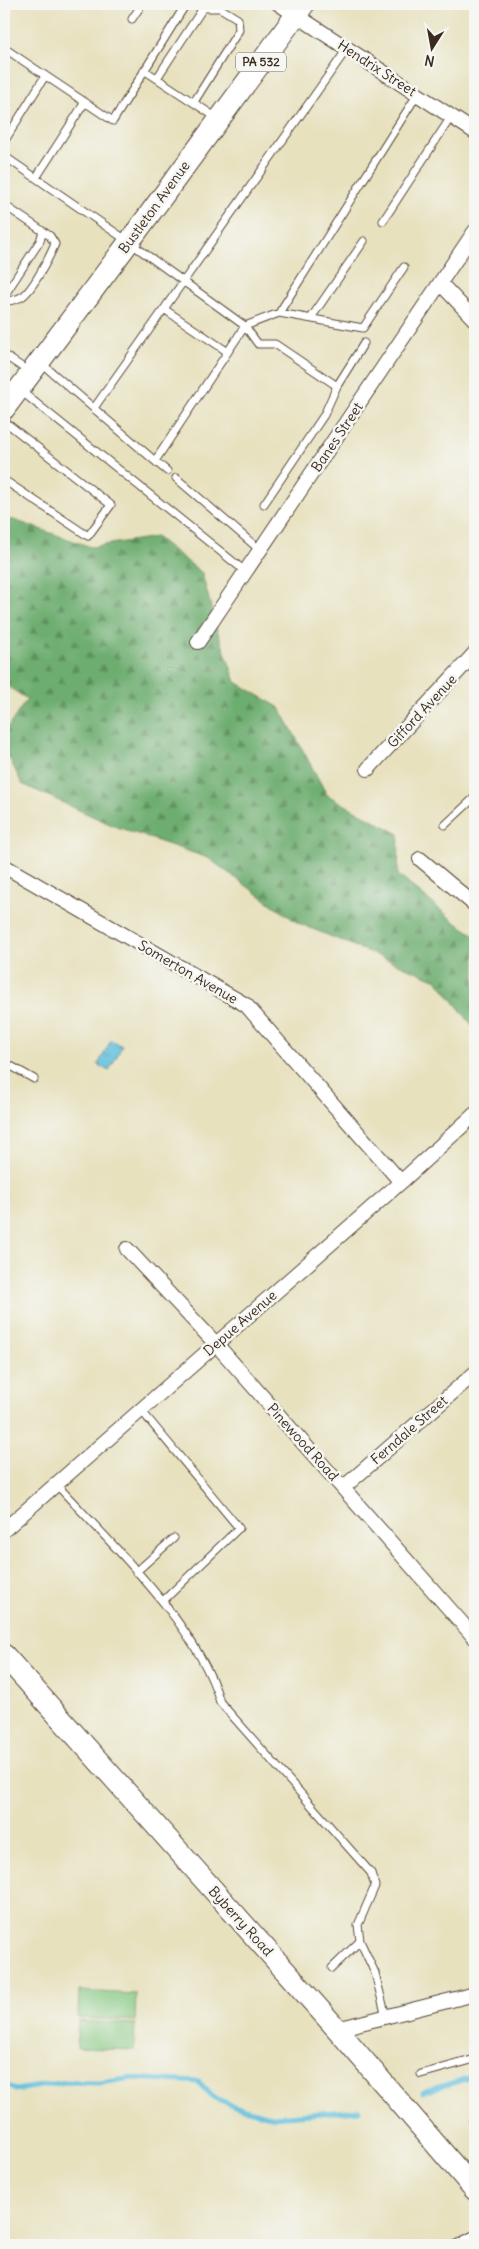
<svg xmlns="http://www.w3.org/2000/svg" width="479" height="2249" font-family="Delius,sans-serif">
<defs>
<pattern id="forest-firs" width="22" height="20" patternUnits="userSpaceOnUse" patternTransform="scale(1.25)"><rect width="22" height="20" fill="#6dad70"/><path d="M5 1l3.5 6h-7zM16 11l3.5 6h-7z" fill="#5b8d5b"/></pattern>
<pattern id="water-ripples" width="26" height="14" patternUnits="userSpaceOnUse" patternTransform="scale(1.25)"><rect width="26" height="14" fill="#5dbedc"/><path d="M2 4q2-2 4 0t4 0M15 11q2-2 4 0t4 0" fill="none" stroke="#4e9bb2"/></pattern>
</defs>
<rect width="100%" height="100%" fill="#f6f6f2"/>
<filter id="ink" filterUnits="userSpaceOnUse"><feTurbulence type="fractalNoise" baseFrequency=".02" numOctaves="2"/><feDisplacementMap in="SourceGraphic" scale="10" xChannelSelector="R" yChannelSelector="G"/><feConvolveMatrix kernelMatrix="1 2 1 2 8 2 1 2 1" color-interpolation-filters="sRGB"/></filter>
<filter id="wash" filterUnits="userSpaceOnUse"><feTurbulence type="fractalNoise" baseFrequency=".0096" numOctaves="4" result="noise"/><feDisplacementMap in="SourceGraphic" scale="20" xChannelSelector="R" yChannelSelector="G"/><feGaussianBlur stdDeviation="1.12" result="paint"/><feColorMatrix in="noise" values="0 0 0 0 0 0 0 0 0 0 0 0 0 0 0 0 0 1.4 0 .05"/><feComposite in="paint" operator="in"/></filter>
<g filter="url(#wash)">
<rect width="100%" height="100%" fill="#e7e1be"/>
<path fill="url(#forest-firs)" stroke="#546c47" d="M11,519l80,28 65,-10 46,36 15,57 19,52 44,26 47,87 72,39 -1,41 57,47 20,13v94l-38,-49 -139,-57 -90,-65 -94,-32 -92,-42 -18,-37v-14l23,-34 -23,-15v-157z"/>
<path fill="#87c982" stroke="#617a50" d="M79,1991l57,3 -1,27 -57,-3z
M78,2021l57,3 -1,26 -57,-2z"/>
<path fill="url(#water-ripples)" stroke="#4c747d" d="M111,1040l11,6 -13,25 -11,-6z"/>
<g fill="none" stroke-linecap="round" stroke-linejoin="round">
<path stroke="#5dbedc" stroke-width="5" d="M4,2083l11,7 51,-8 33,1 34,-5 66,4 14,15 24,10 37,10 85,-7
M423,2092l52,-16"/>
</g>
</g>
<g filter="url(#ink)">
<g fill="none" stroke-linecap="round" stroke-linejoin="round">
<g stroke="#554536" stroke-width="9">
<path id="service" d="M195,4l8,4
M132,19l10,-15
M4,48l109,73 73,-117
M144,70l73,48
M157,78l46,-70h17l18,11 1,11 -45,72
M4,142l41,-66
M4,156l125,86 116,84 13,18h17l62,42 27,-43
M36,178l49,-76
M4,205l46,31 5,8c-5,12 -22,45 -32,52 -6,4 -12,5 -19,5
M383,221l68,-104
M4,296l36,-55 3,-10
M164,309l183,-260
M279,313l138,-218
M311,318l53,-77
M4,355l24,16
M41,363l114,98 90,-135 34,-13 84,15 41,-61
M21,391l225,181
M94,408l70,-99 64,43
M4,421l107,84 -23,31 -84,-56
M155,461l12,10
M176,478l84,72
M264,504l60,-89 13,-29
M445,825l30,-28
M4,1062l30,17
M141,1410l98,118 -76,73
M56,1484c54,59 142,141 164,218l151,171 4,13 -17,39 2,16 15,32 11,44
M136,1572l38,-34
M332,1968l28,-27
M421,2074l54,-15
M473,2120h2
M454,2245l21,-11"/>
</g>
<g stroke="#554536" stroke-width="16">
<path id="minor" d="M279,4l196,128
M441,284l34,36
M198,642l277,-411
M368,769l107,-116
M420,859l55,46
M4,866l242,139 155,177
M127,1249l89,95 259,294
M344,1487l131,-114
M4,1530l397,-348 74,-68
M337,2029l138,-35"/>
</g>
<g stroke="#554536" stroke-width="23">
<path id="primary" d="M4,409l125,-167 175,-238
M4,1655l333,374 138,161"/>
</g>
<use href="#service" stroke="#fff" stroke-width="7"/>
<use href="#minor" stroke="#fff" stroke-width="14"/>
<use href="#primary" stroke="#fff" stroke-width="21"/>
</g>
</g>
<g text-anchor="middle" stroke-width="5" stroke-linejoin="round" paint-order="stroke">
<rect fill="#f6f6f2" stroke="#73675e" stroke-width="1" x="236" y="52.5" width="50" height="19" rx="4"/>
<g font-size="12" font-weight="bold" fill="#3b2a1e">
<text x="261" y="66">PA 532</text>
</g>
<g font-size="14" fill="#3b2a1e" stroke="#f6f6f2">
<text transform="translate(377 68) rotate(33)" y="5">Hendrix Street</text>
<text transform="translate(154 207) rotate(-54)" y="5">Bustleton Avenue</text>
<text transform="translate(337 437) rotate(-56)" y="5">Banes Street</text>
<text transform="translate(422 711) rotate(-47)" y="5">Gifford Avenue</text>
<text transform="translate(188 972) rotate(30)" y="5">Somerton Avenue</text>
<text transform="translate(240 1323) rotate(-41)" y="5">Depue Avenue</text>
<text transform="translate(409 1430) rotate(-41)" y="5">Ferndale Street</text>
<text transform="translate(303 1442) rotate(48)" y="5">Pinewood Road</text>
<text transform="translate(241 1921) rotate(48)" y="5">Byberry Road</text>
</g>
</g>
<rect width="479" height="2249" fill="none" stroke="#f6f6f2" stroke-width="20"/>
<g transform="translate(432 48) rotate(191)" stroke="#f6f6f2" stroke-width="4" paint-order="stroke">
<path d="M0-4L9 19L0 12L-9 19Z" fill="#3b2a1e"/>
<text y="-8" font-size="14" font-weight="bold" text-anchor="middle" fill="#3b2a1e">N</text>
</g>
</svg>
